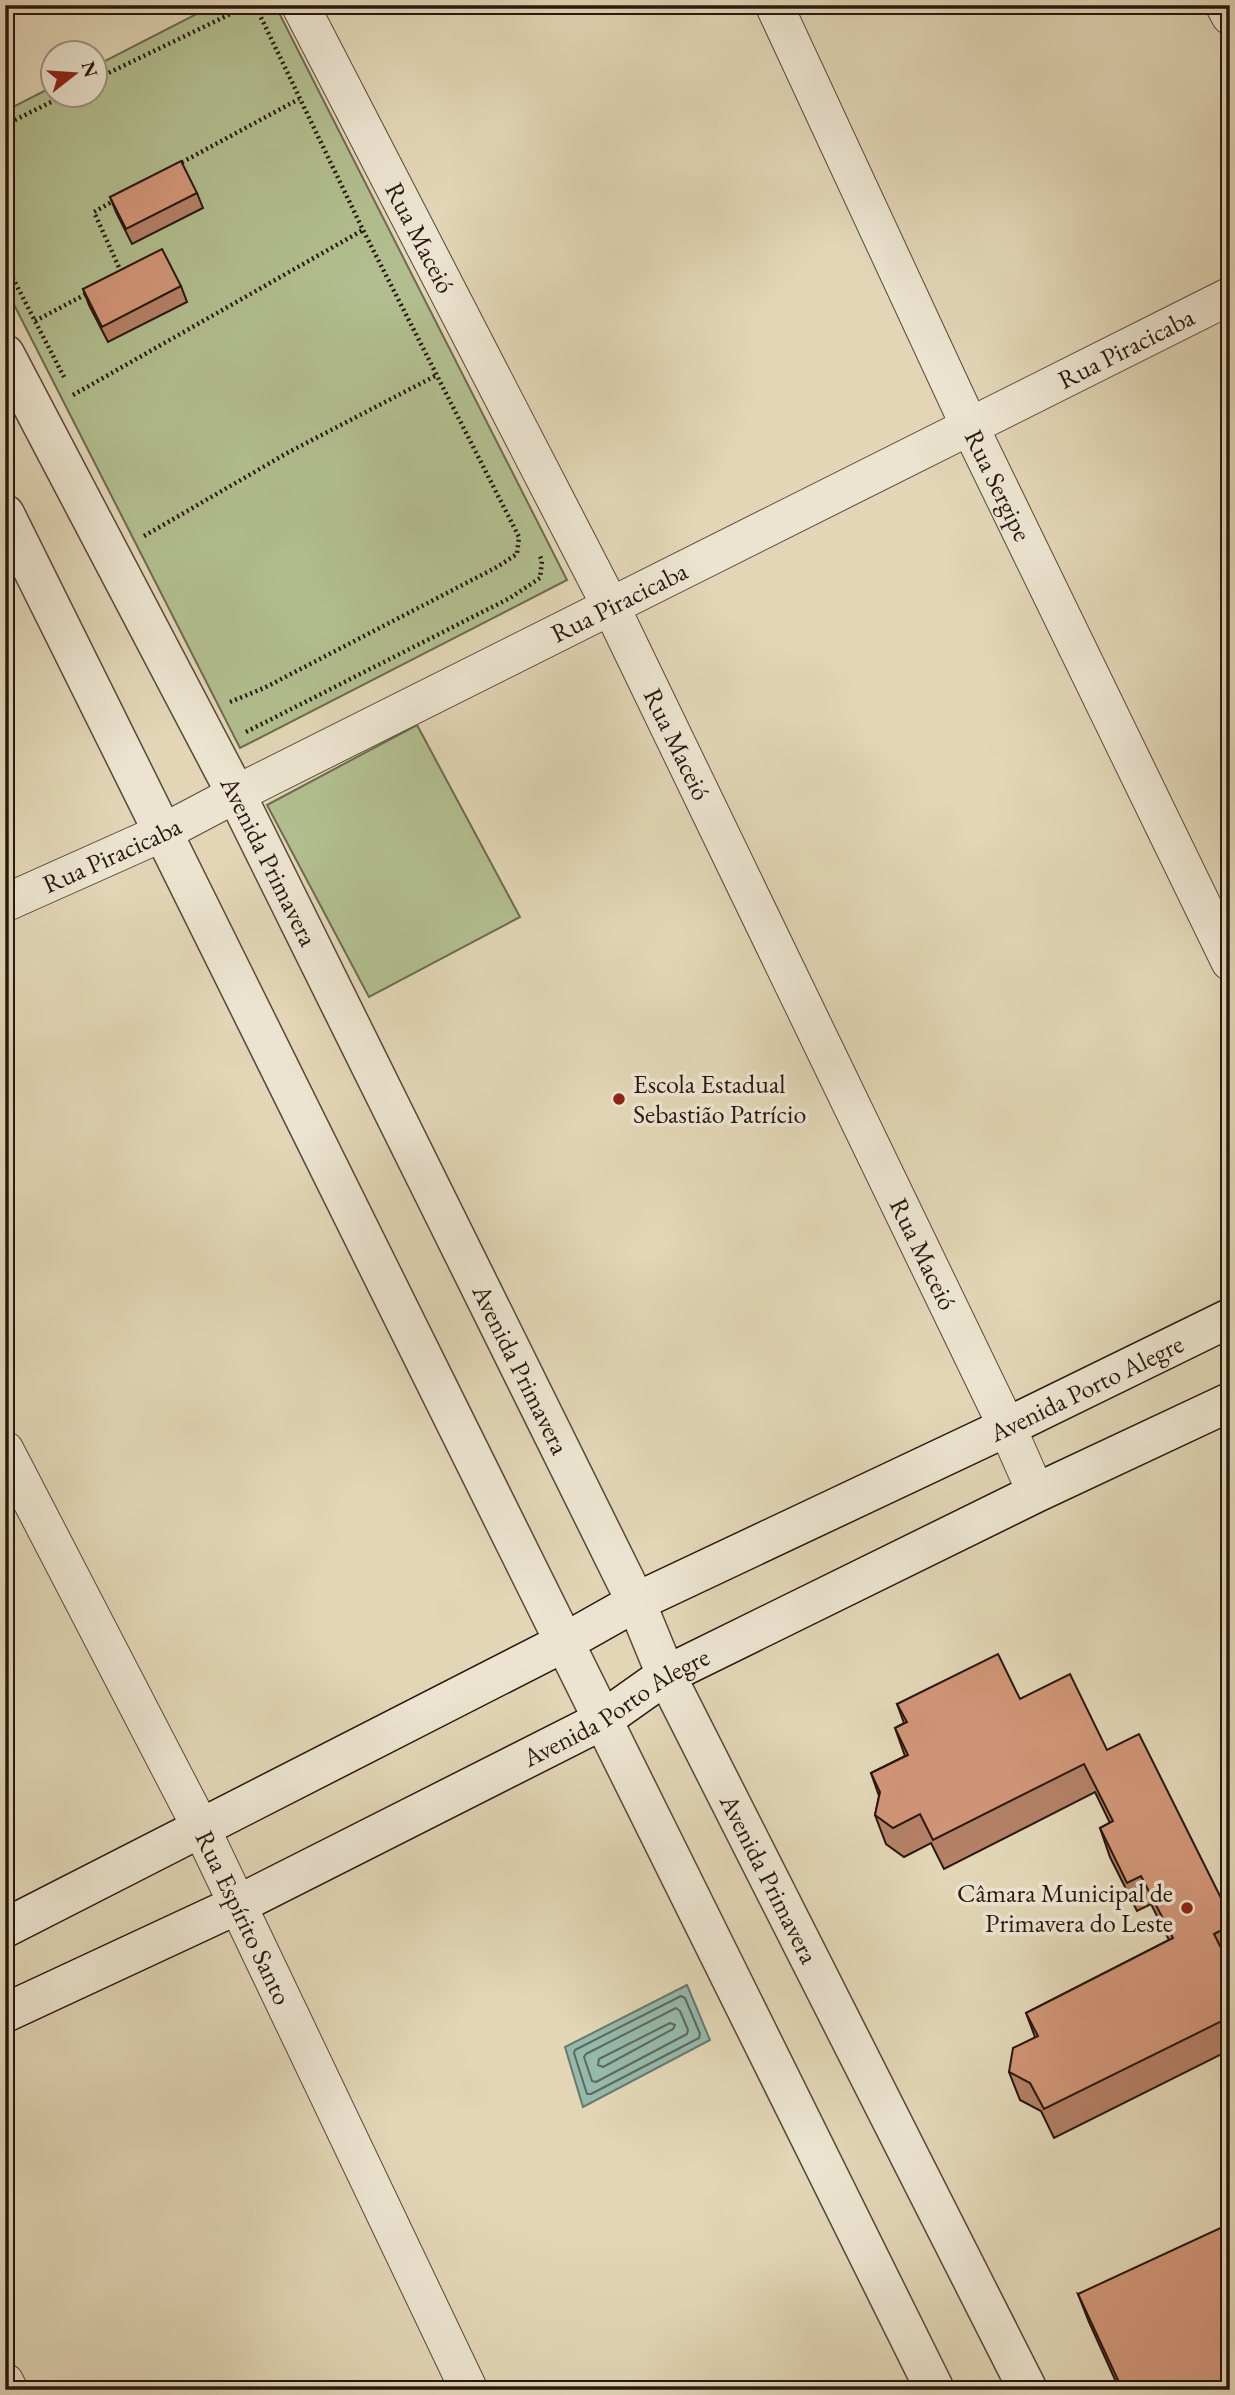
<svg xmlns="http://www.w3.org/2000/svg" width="1235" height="2395" font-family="'EB Garamond',serif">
<rect width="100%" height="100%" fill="#e2d6b6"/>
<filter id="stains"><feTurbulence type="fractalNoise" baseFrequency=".00286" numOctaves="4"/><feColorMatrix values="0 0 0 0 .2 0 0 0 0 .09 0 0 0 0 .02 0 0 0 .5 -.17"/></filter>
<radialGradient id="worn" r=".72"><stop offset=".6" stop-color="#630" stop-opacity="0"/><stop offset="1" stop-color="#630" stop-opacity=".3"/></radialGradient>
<path fill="#b2be8f" stroke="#6d6b50" stroke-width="2" d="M214,5h61l292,575 -327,168 -235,-461v-176l47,-24v7h42l1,-28z
M417,725l103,192 -151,80 -102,-192z"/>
<path fill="#95b9ab" stroke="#69796d" stroke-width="2" d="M687,1985l23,55 -127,67 -18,-60z"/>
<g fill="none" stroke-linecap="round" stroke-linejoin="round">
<path stroke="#5e685e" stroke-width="2" d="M681,1996l4,2 15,36 -1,4 -108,56h-4l-13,-41 1,-3z
M676,2008l4,3 8,19 -1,4 -91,48 -4,-1 -8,-24 2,-3z
M670,2023l5,2 -2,4 -70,38 -5,-2 1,-6z"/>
<g stroke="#56483a" stroke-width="39">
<g id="minor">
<path id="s1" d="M300,5l311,602 396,820 29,66"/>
<path id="s2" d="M774,5l195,420 261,537"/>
<path d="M1224,5l6,11"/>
<path id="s3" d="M5,903l159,-71 72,-38 994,-498"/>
<path id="s4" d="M5,1450l196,378 268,562"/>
<path d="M5,2382l4,8"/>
</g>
</g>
<g stroke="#56483a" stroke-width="41">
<g id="tertiary">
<path id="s5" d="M5,354l231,440 400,808 30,73 362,715"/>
<path d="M5,514l930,1876"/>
</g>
</g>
<g stroke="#281810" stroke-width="41">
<g id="secondary">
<path id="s6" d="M5,1928l560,-286 71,-40 371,-175 223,-109"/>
<path id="s7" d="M5,2013l232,-108 364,-184 65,-46 370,-182 194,-91"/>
</g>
</g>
<path stroke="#281810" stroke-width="4.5" stroke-dasharray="2 3.5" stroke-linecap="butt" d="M94,80l155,-75
M5,125l62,-31
M177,165l122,-66
M115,200l-21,12 28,62
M5,263l59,114
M35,321l55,-29
M73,395l290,-165
M144,536l145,-84 148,-77
M230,702l34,-14 233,-121 20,-13 2,-17 -156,-307 -108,-225
M246,732l264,-134 30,-20 2,-17 -2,-5"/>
<use href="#minor" stroke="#ece4d0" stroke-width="37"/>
<use href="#tertiary" stroke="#ece4d0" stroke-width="38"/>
<use href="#secondary" stroke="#ece4d0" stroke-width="38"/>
</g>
<path fill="#b48167" stroke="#281810" stroke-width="2" d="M197,193l6,15 -71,36 -16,-32 -6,-15z
M181,286l6,16 -79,40 -19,-37 -6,-16z
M1020,1699l87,51 123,166v44l-3,1 3,5v84l-176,88 -13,-27 -21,-11 -11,-28 26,-35 -9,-24 143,-73 -18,-36 -14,7 -27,-54 -10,-29 10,-5 -15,-31 -151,77 -13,-26 -27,14 -18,-13 -11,-29 4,-19 -8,-23 34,-17 -10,-28 9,-5 -7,-19z
M1078,2294l152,96 -113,-6 -28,-62z"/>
<path fill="#d19678" stroke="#281810" stroke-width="2" d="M181,161l16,32 -71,36 -16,-32z
M162,249l19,37 -79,41 -19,-38z
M998,1654l22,45 50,-25 37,76 32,-16 91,182v10l-16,8 16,32v51l-186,92 -14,-26 -21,-11 4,-24 25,-12 -12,-23 147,-75 -32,-62 -14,7 -27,-55 13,-7 -29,-57 -151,76 -13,-26 -27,14 -18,-13 5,-23 -9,-19 37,-18 -13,-27 12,-6 -10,-18z
M1229,2224l1,166h-124l13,-8 -41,-88z"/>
<g fill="#8f2418" stroke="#ece4d0" stroke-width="2.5">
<circle cx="619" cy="1099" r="7"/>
<circle cx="1187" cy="1908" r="7"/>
</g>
<g text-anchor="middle" stroke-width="7" stroke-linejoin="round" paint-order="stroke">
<g font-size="26" fill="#281810" stroke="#ece4d0">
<text dy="9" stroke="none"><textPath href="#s1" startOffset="262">Rua Maceió</textPath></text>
<text dy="9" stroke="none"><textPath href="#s3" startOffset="1251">Rua Piracicaba</textPath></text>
<text dy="9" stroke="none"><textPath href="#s2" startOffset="530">Rua Sergipe</textPath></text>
<text dy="9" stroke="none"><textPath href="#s3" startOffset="684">Rua Piracicaba</textPath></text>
<text dy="9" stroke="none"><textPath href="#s1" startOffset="830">Rua Maceió</textPath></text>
<text dy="9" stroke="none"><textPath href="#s3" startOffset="117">Rua Piracicaba</textPath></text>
<text dy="9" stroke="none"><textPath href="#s5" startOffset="572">Avenida Primavera</textPath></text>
<text dy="9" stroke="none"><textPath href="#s1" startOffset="1396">Rua Maceió</textPath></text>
<text dy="9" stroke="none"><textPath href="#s5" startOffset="1139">Avenida Primavera</textPath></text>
<text dy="9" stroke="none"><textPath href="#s6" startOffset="1209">Avenida Porto Alegre</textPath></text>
<text dy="9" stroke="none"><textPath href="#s7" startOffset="684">Avenida Porto Alegre</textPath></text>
<text dy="9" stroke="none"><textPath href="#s5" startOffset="1706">Avenida Primavera</textPath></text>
<text dy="9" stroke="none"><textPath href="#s4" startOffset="525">Rua Espírito Santo</textPath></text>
</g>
<g font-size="26" fill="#281810" stroke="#ece4d0" text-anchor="start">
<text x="633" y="1093">Escola Estadual<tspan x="633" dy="30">Sebastião Patrício</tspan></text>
<text x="1173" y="1902" text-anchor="end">Câmara Municipal de<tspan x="1173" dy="30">Primavera do Leste</tspan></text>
</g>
</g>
<rect width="1235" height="2395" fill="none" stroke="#e2d6b6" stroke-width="28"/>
<rect x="7" y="7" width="1221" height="2381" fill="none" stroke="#281810" stroke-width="3.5"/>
<rect x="14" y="14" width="1207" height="2367" fill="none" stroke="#281810" stroke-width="2"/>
<g transform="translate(74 74) rotate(73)"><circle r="33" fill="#ece4d0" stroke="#9e9283" stroke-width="2"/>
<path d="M0-5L12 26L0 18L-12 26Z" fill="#8f2418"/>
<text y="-10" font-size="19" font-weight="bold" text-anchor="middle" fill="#281810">N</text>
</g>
<rect width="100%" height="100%" filter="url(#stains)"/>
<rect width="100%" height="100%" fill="url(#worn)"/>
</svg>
